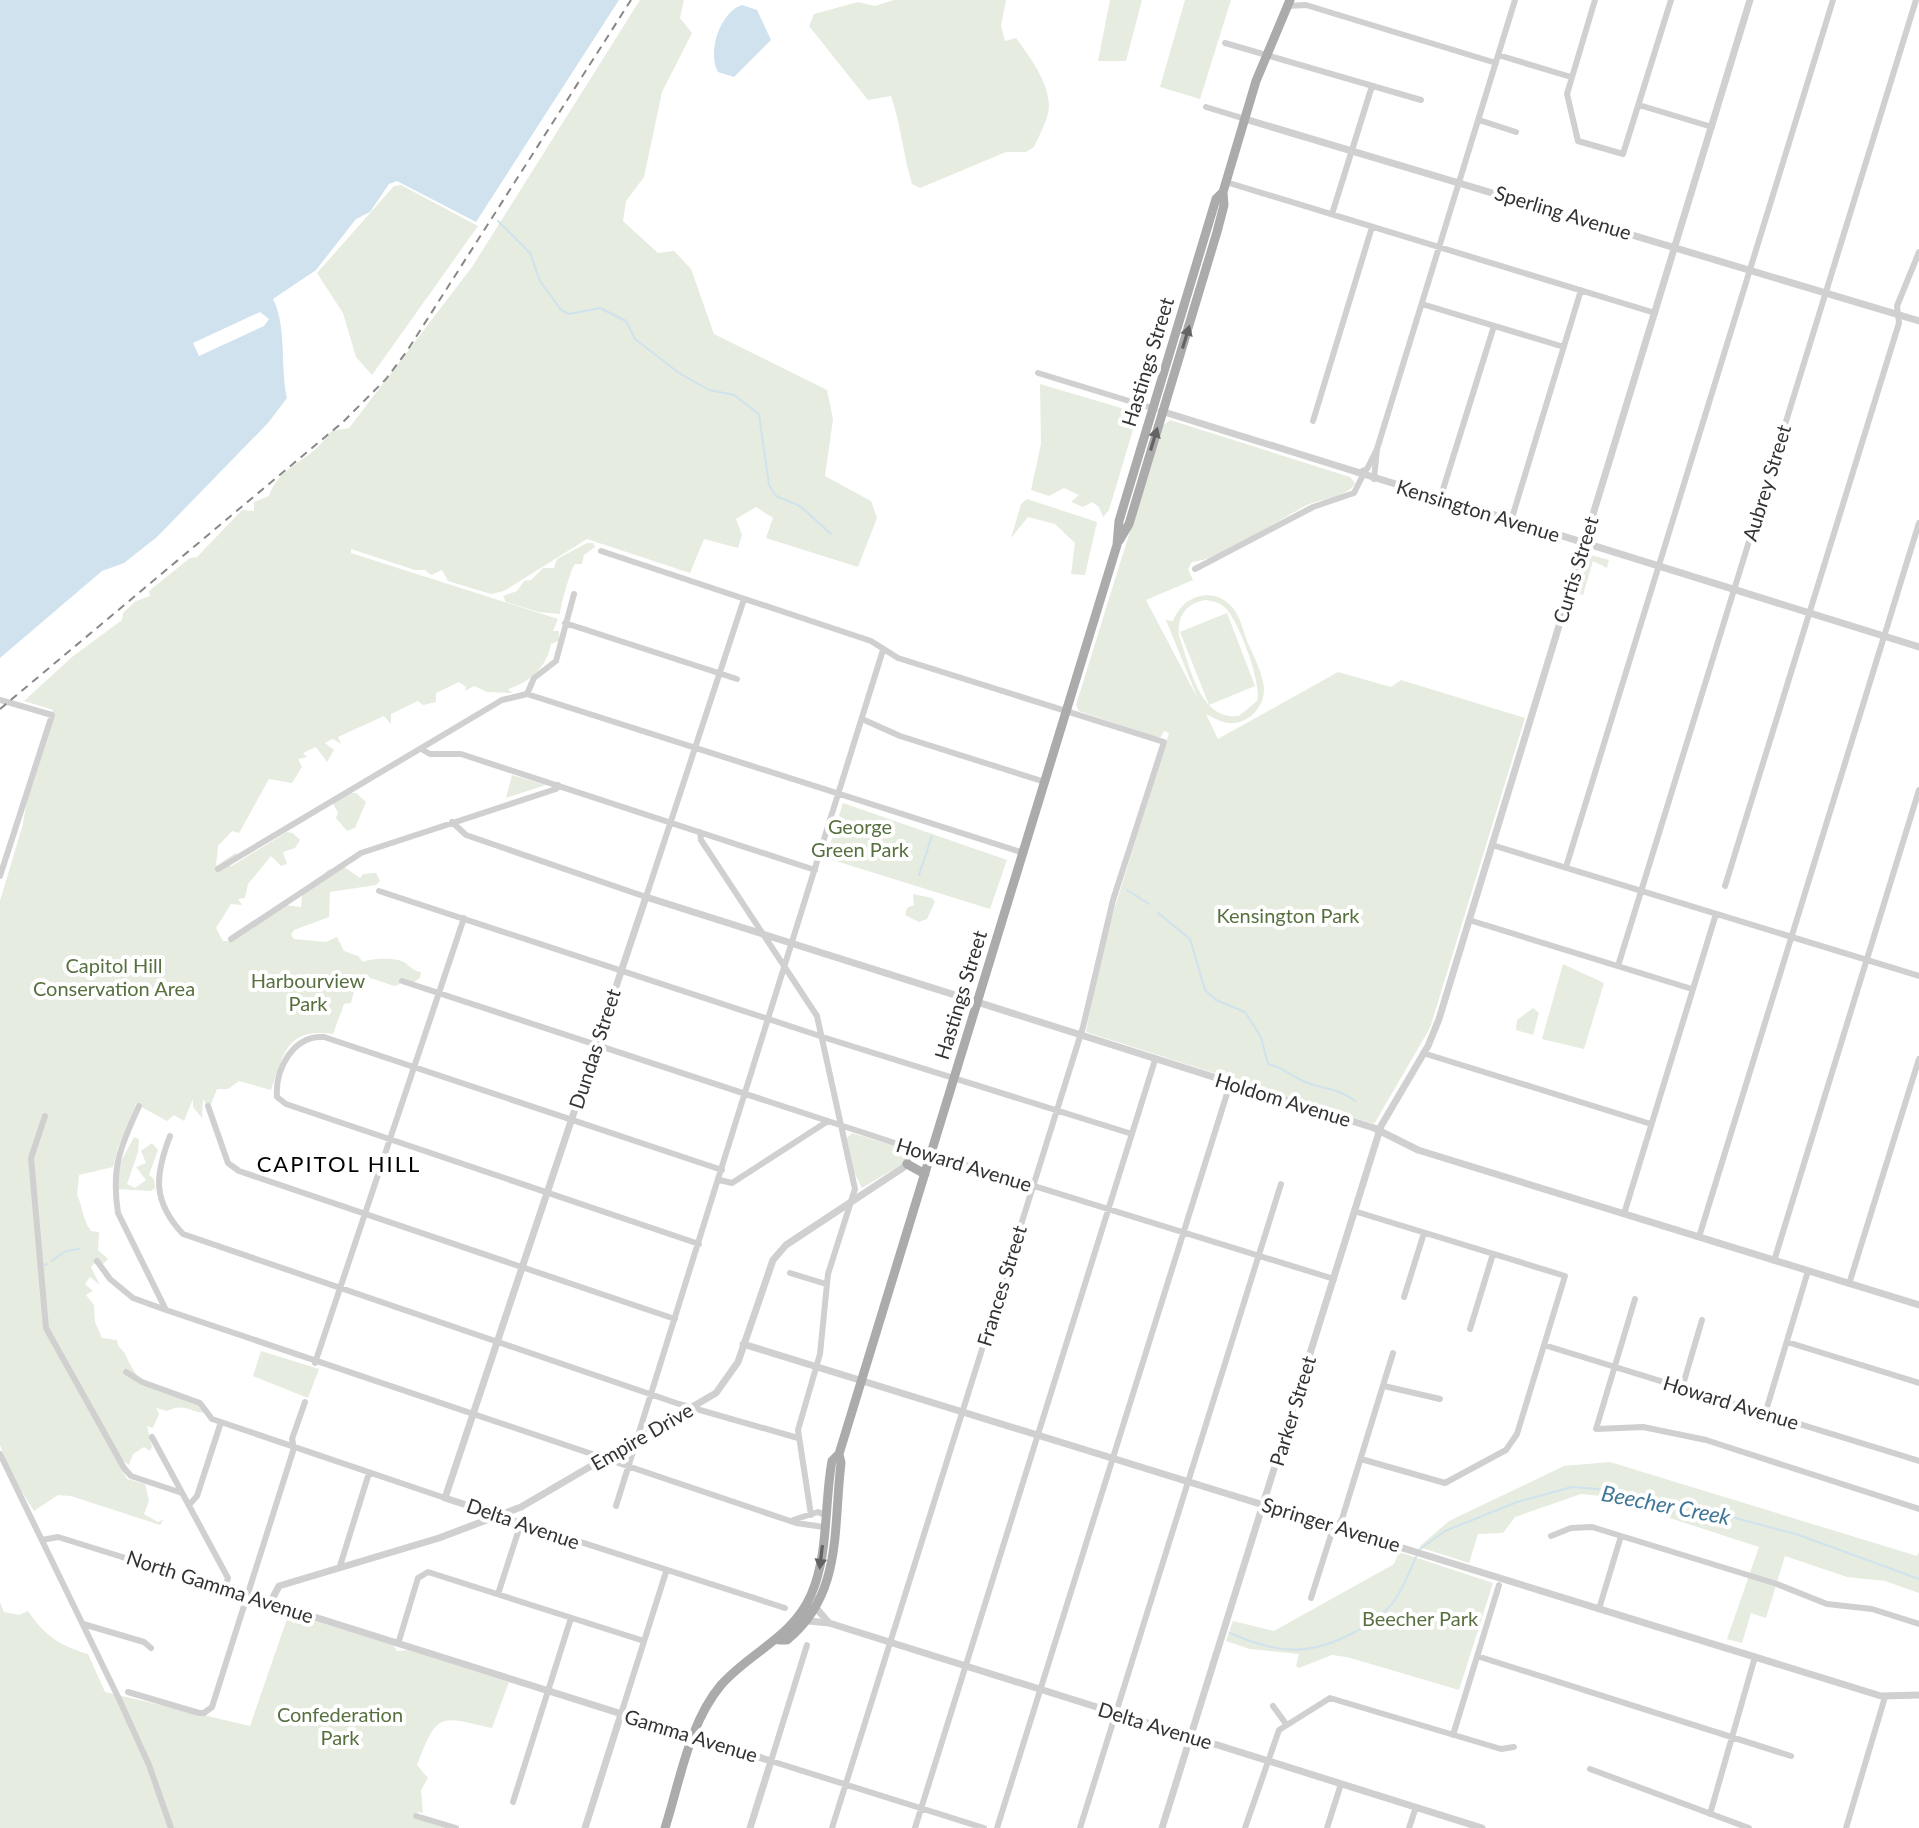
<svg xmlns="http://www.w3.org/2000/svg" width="1919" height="1828" font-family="Lato,sans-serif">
<rect width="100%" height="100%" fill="#fff"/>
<path fill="#e6ecdf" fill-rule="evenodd" d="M640,0h44l-4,18 12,15 -30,59 -18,85 -18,24 -3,20 35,32 16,-2 17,18 23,65 113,56 6,29 -8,57 46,25 6,17 -19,49 -92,-29 7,-20 -17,-11 -20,12 6,16 -4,13 -34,-9 -14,34 -103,-34 -83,52 -13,3 -43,-13 -6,-11 -11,5 -6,-5h-10l-64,-21v4l207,66 -5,12h6v10l-8,3c-4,23 -22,39 -43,45l4,4 -25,-1 -13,-6 -9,5 1,-4 -7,-5 -23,11v9l-13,3 -5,-4 -27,13v10l-7,-8 -46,21 3,7 -8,-5 -8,4 9,7 -7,12 -11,-15 -13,6 4,4 -9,2 4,8 -10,16 -23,-4 -30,54 -7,-2 -14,15 -2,20 21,-14 -7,15 57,-35 6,1 7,7 -5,8 -12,4 4,12 -6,2 -10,-10 -23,28 -3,14 -7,1 4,6 -11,-1 -15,24 7,13h9l53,-36 16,2 1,-12 26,-25 15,-4 17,12 3,-4 13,-1 4,8 -4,4 -46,7 -1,25 -35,13 -3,5 3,4 32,3 11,-5 7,14 14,5 5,6c8,-4 26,-4 35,-2 11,2 12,11 23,12l-1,6 -6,4 -13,-3 -1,5 -6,2 -29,-10 -10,11 -4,16 -7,1 -11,30c-46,-6 -49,18 -62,56l-32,-9 -11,8h-11l-6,15 -5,1 -3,-7 -1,20 -9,-11v-8l-9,22 -10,-6 -7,6 -31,-17 -18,43 -5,20 -34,8 -2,20c6,12 5,24 14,36l8,1 -1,18 10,9 -5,5 -5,-4 -7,7 9,18 -10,-8 -5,7 8,7 -7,4 8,10 1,17 7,16 15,2c1,10 6,8 9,16 23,53 58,27 80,57 -15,0 -22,-11 -39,-2l-11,-3 3,6 -6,14 -6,-2 5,21 -2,4 -6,-4 -11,7 -4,11 -16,-12 14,26 18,5 4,17 -5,13 14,8 6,-3 -4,6 -89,-29 -13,-1 -24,16 -21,-33 -13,-33v-544l23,-77 6,-39 5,-4 19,-71 -29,-9 48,-44 50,-37 1,-7 13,-12 14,-5 -1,-5 41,-33 7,-1 45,-47 12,1v-9l15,-6c9,-26 32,-33 50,-50 5,-5 8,-11 13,-15l17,-3 123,-161z
M894,0h112l-5,26 4,15 11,-3c13,18 33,44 33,68 0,12 -10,30 -15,41l-8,5h-20l-86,36 -8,-4c-9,-30 -11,-59 -21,-88l-23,4 -59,-74 5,-12 44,-12 17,4z
M1110,0h32l-16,61h-28z
M1185,0h46l-31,99 -40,-12z
M401,185l77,41 -106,149 -16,-18 -13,-44 -26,-40 77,-87z
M1040,384l98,29 -29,97 -6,7 -4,-10 -7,-5 -9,5 -12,-5 8,-7 -15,-7 -15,8 -18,-6 10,-46z
M1170,420l180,57 5,6c-5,13 -34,16 -48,22 -27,14 -88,56 -115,57l-4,7 5,11 -47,20 52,99 -32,-79 7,1c9,-25 40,-36 59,-14 8,9 11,23 15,34 6,13 13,27 16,41 5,21 -12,43 -35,41 -8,-1 -16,-6 -22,-9l12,25 120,-67 53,15 10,-7 124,38 -95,310 -56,96 -288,-92 14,-77 69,-222 -5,-2 -3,6h-6l-76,-26 -3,-6 87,-280zM1206,600c9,1 17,4 22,11 12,15 34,72 29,90l-18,15c-40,5 -49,-51 -60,-80 -2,-20 7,-33 27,-36z
M1027,499l70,23 -12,53 -14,-1 4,-31 -20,-19 -27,-7 -17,21 10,-34z
M587,543h6l2,4 -11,8 -2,9h-7c-4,4 -15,43 -15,50l-21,-2 -33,-10 -3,-6 14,-5 7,-10 7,-1 12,-12h11l3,-9z
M1591,555l18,5 -2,8 -14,-7 -10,34 -8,-2 10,-32z
M1227,613l28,73 -46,19 -29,-73z
M512,775l34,10 -40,13z
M350,793h6l10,9 -11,26 -8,3 -11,-13 2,-5 -6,-12z
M843,803l164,57 -17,49 -164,-51z
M913,894l19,4 3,4 -8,17 -8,3 -14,-7 2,-7 7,-3z
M1563,964l41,19 -20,66 -42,-10z
M1533,1008l6,5 -6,22 -17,-5 1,-10z
M852,1133l52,16 3,5 -5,10 -40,24 -8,-16 -7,-34z
M134,1137l5,2 -1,13 -11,32 8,4 11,-8 -10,-13 10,-4 -5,-12 11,-8 6,7 -9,25 5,4 1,9 -4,3 -33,-2v-22z
M261,1351l58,18 -11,29 -55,-22z
M1610,1462l307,94 2,-4v41l-34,-12 -38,-4 -62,-21 -19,62 -15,-5 -9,30 -15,-4 32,-92 -157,-51 -21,-2 -66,23 -12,16 -25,1 -9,29 -50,-16 30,-26 115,-55z
M1399,1552l94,31 -34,107 -112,-33 -15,-2 -33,13 -3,-2 3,-12 -49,-5 -24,-8 7,-20 41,10 120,-67z
M0,1602l4,10 15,3 9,-4c16,24 32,35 60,43l17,38 145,34 39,-113 104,32 4,6 11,-1 101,32 -17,46c-54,-12 -54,-17 -75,37l11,13 -7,12 2,23 -5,-1 -3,6 30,10h-445z"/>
<path fill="#cfe2ee" d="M0,0h619l-143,222 -79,-41 -8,3 -19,28 -14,7 -40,51 -43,29c14,27 7,68 14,99l-19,25 -111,114 -33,26 -22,8 -102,87z
M742,5l15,5 14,30 -37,37 -16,-5c-11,-19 2,-60 24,-67z"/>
<path fill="#fff" d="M260,312l9,7 -5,7 -65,30 -6,-13z"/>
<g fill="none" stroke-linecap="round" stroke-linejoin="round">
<path stroke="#cfe2ee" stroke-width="2" d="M498,221l32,32 10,28 21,29 8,4 31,-6 26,13 9,18 44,34 30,17 25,5 25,19 10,71 7,11 24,10 31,28
M919,875l13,-39
M1127,890l22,14
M1158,913l32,26 15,51 11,10 29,12 16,25 7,27c14,3 23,11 35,17 18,8 36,7 52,20
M51,1261l15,-10 13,-2
M45,1265l2,-1
M1420,1549l25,-18 72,-29 55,-15 26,2 85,15 116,31 120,44
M1230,1633c48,21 78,24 125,-1 14,-8 29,-17 39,-31 10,-13 15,-29 22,-44"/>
<path stroke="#d0d0d0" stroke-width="6" d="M1595,0l-28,94 11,47 45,13 48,-154
M1287,6l19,-1 190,58
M1225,43l196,57
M1498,55l73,22
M1639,105l73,22
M1206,107l39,12
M1479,120l37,12
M1226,182l429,131
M1332,214l40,-128
M1422,304l142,43
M1038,373l114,35
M1313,421l59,-194
M1358,473l9,-4 10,-20
M1374,479l3,-30 138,-449
M1440,499l54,-173
M1511,521l70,-231
M601,551l270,90 27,17 266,84 -51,158 -30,127 -251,801
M1195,569l118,-62 41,-14 9,-18
M565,623l172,56
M527,694l7,-16 22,-17 18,-67
M0,700l52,15 -52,161
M862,719l38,17 145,46
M423,750l7,4h31l354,116
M452,822l14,13 180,62 98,-298
M700,832l1,8 116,176 38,173 -27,85 -8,80 -22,76 13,85
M1492,845l427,131
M1566,867l267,-867
M218,869l284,-169 25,-6 497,159
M1725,886l174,-563 -2,-17 22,-54
M379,891l450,148 303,95
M1469,920l223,69
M231,939l130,-86 195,-64 2,-4
M1618,966l298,-966
M402,981l511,168
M1423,1053l228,71
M139,1106c-19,41 -28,62 -21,107l48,97
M208,1106l20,57 11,8 436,148
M45,1116l-14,42 15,170 78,140 7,8 51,17
M170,1136c-15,39 -18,65 13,98l496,170 119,34
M931,1154l403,125
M719,1180l13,3 96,-62
M1354,1211l211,65 -48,158 -11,16 -61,33 -84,-24
M1624,1214l92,-300
M1699,1237l220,-714
M699,1244l-413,-140 -9,-7c-2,-28 16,-62 47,-60l398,133
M97,1261l13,18 23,19 33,12 630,213 28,4
M1774,1261l145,-471
M790,1273l36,11
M1849,1284l70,-225
M1404,1297l20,-64
M1635,1299l-39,130 47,-2 63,13 213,69
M1470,1329l23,-75
M1787,1342l132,41
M1544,1345l375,116
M315,1363l149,-445
M126,1372l16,10 58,21 12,16 233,79
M1384,1386l56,13
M1682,1388l20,-68
M1765,1414l43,-143
M152,1437l76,141 -3,10
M0,1454l119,245 30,66 22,63
M189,1505l8,-9 24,-74
M616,1506l267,-856
M500,1516l285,92
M793,1520l25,-8 9,4
M1551,1536l20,-8 21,-1 185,57 50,20 45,5 47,15
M42,1540l16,-3 212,66
M340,1566l29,-93
M498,1594l23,-71
M1311,1598l20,-63 11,-16 51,-166
M1599,1609l22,-73
M83,1624l61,18 7,6
M398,1644l20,-66 10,-6 216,69
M807,1645l-36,116 213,67
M1477,1656l314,100
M128,1692l71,21h5l8,-6 82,-259 -2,-9 13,-37
M1273,1706l13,18
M621,1714l45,-142
M1453,1735l46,-150
M1590,1769l159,59
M513,1802l58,-184
M1710,1814l45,-157
M416,1816l40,12
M915,1828l240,-768
M997,1828l233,-744
M1080,1828l201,-644
M1245,1828l34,-98 51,-32 171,51 13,-2
M1327,1828l14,-44
M1409,1828l7,-21
M1846,1828l39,-131"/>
<path stroke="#d0d0d0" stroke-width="7" d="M1245,119l674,202
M1161,411l758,236
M743,1344l1138,352 38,-1
M500,1516l-55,-18 201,-601 728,231 44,22 501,155
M817,1609l12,14
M808,1621l21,2 653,205
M585,1828l36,-114
M750,1828l21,-67 -501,-158 9,-17 160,-48 82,-31 195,-114 22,-31 35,-102 13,-15 118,-78 9,-18 18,5
M1162,1828l219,-702 47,-80 11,-27 311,-1019"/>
<path stroke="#ababab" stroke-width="9" d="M1119,541l10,-17 88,-292 7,-27 -1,-13 33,-111 34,-81
M907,1164l18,10
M779,1640h8c56,-46 46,-111 54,-177l-2,-9
M665,1828c15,-47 24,-105 56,-143 29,-33 71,-47 90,-90 18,-41 13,-91 21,-134l7,-7 278,-909 2,-24 97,-322 7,-7"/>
<path stroke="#888" stroke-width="2" stroke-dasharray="8 6" stroke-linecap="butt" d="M0,709l343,-287 43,-43 21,-28 224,-351"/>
</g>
<defs><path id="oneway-solid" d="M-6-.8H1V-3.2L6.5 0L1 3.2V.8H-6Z" transform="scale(2)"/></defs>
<g fill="#636363">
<use href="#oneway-solid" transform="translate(1186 337) rotate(-73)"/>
<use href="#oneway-solid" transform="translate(1154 439) rotate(-73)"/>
<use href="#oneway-solid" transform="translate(821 1557) rotate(97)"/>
</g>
<g text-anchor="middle" stroke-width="8" stroke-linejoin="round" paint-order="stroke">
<g font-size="20" fill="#333" stroke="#fff">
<text transform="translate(1563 213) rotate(17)" y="7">Sperling Avenue</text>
<text transform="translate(1148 362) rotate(-73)" y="7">Hastings Street</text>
<text transform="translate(1767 483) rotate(-73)" y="7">Aubrey Street</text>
<text transform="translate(1478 511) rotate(17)" y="7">Kensington Avenue</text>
<text transform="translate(1576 570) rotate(-73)" y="7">Curtis Street</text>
<text transform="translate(961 995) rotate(-73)" y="7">Hastings Street</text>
<text transform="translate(595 1049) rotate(-72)" y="7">Dundas Street</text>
<text transform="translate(1283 1100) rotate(17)" y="7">Holdom Avenue</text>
<text transform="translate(964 1165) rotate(17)" y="7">Howard Avenue</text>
<text transform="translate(1002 1286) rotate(-73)" y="7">Frances Street</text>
<text transform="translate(1731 1403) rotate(17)" y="7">Howard Avenue</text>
<text transform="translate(1293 1411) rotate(-73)" y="7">Parker Street</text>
<text transform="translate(642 1437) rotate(-30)" y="7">Empire Drive</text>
<text transform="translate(523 1524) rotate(19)" y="7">Delta Avenue</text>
<text transform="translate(1331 1525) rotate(17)" y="7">Springer Avenue</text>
<text transform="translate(220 1587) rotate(18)" y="7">North Gamma Avenue</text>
<text transform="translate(1155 1726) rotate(17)" y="7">Delta Avenue</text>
<text transform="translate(691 1736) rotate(17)" y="7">Gamma Avenue</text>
</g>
<g font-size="20" fill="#57703f" stroke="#fff">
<text x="860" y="834">George<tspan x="860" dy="23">Green Park</tspan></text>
<text x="1288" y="923">Kensington Park</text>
<text x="114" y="973">Capitol Hill<tspan x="114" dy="23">Conservation Area</tspan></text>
<text x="308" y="988">Harbourview<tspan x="308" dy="23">Park</tspan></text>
<text x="1420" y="1626">Beecher Park</text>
<text x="340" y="1722">Confederation<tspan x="340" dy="23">Park</tspan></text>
</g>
<g font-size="22" letter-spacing="2" fill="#000" stroke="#fff">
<text x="339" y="1172">CAPITOL HILL</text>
</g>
<g font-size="22" font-style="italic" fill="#407696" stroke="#fff">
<text transform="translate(1666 1505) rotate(11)" y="8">Beecher Creek</text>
</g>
</g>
</svg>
